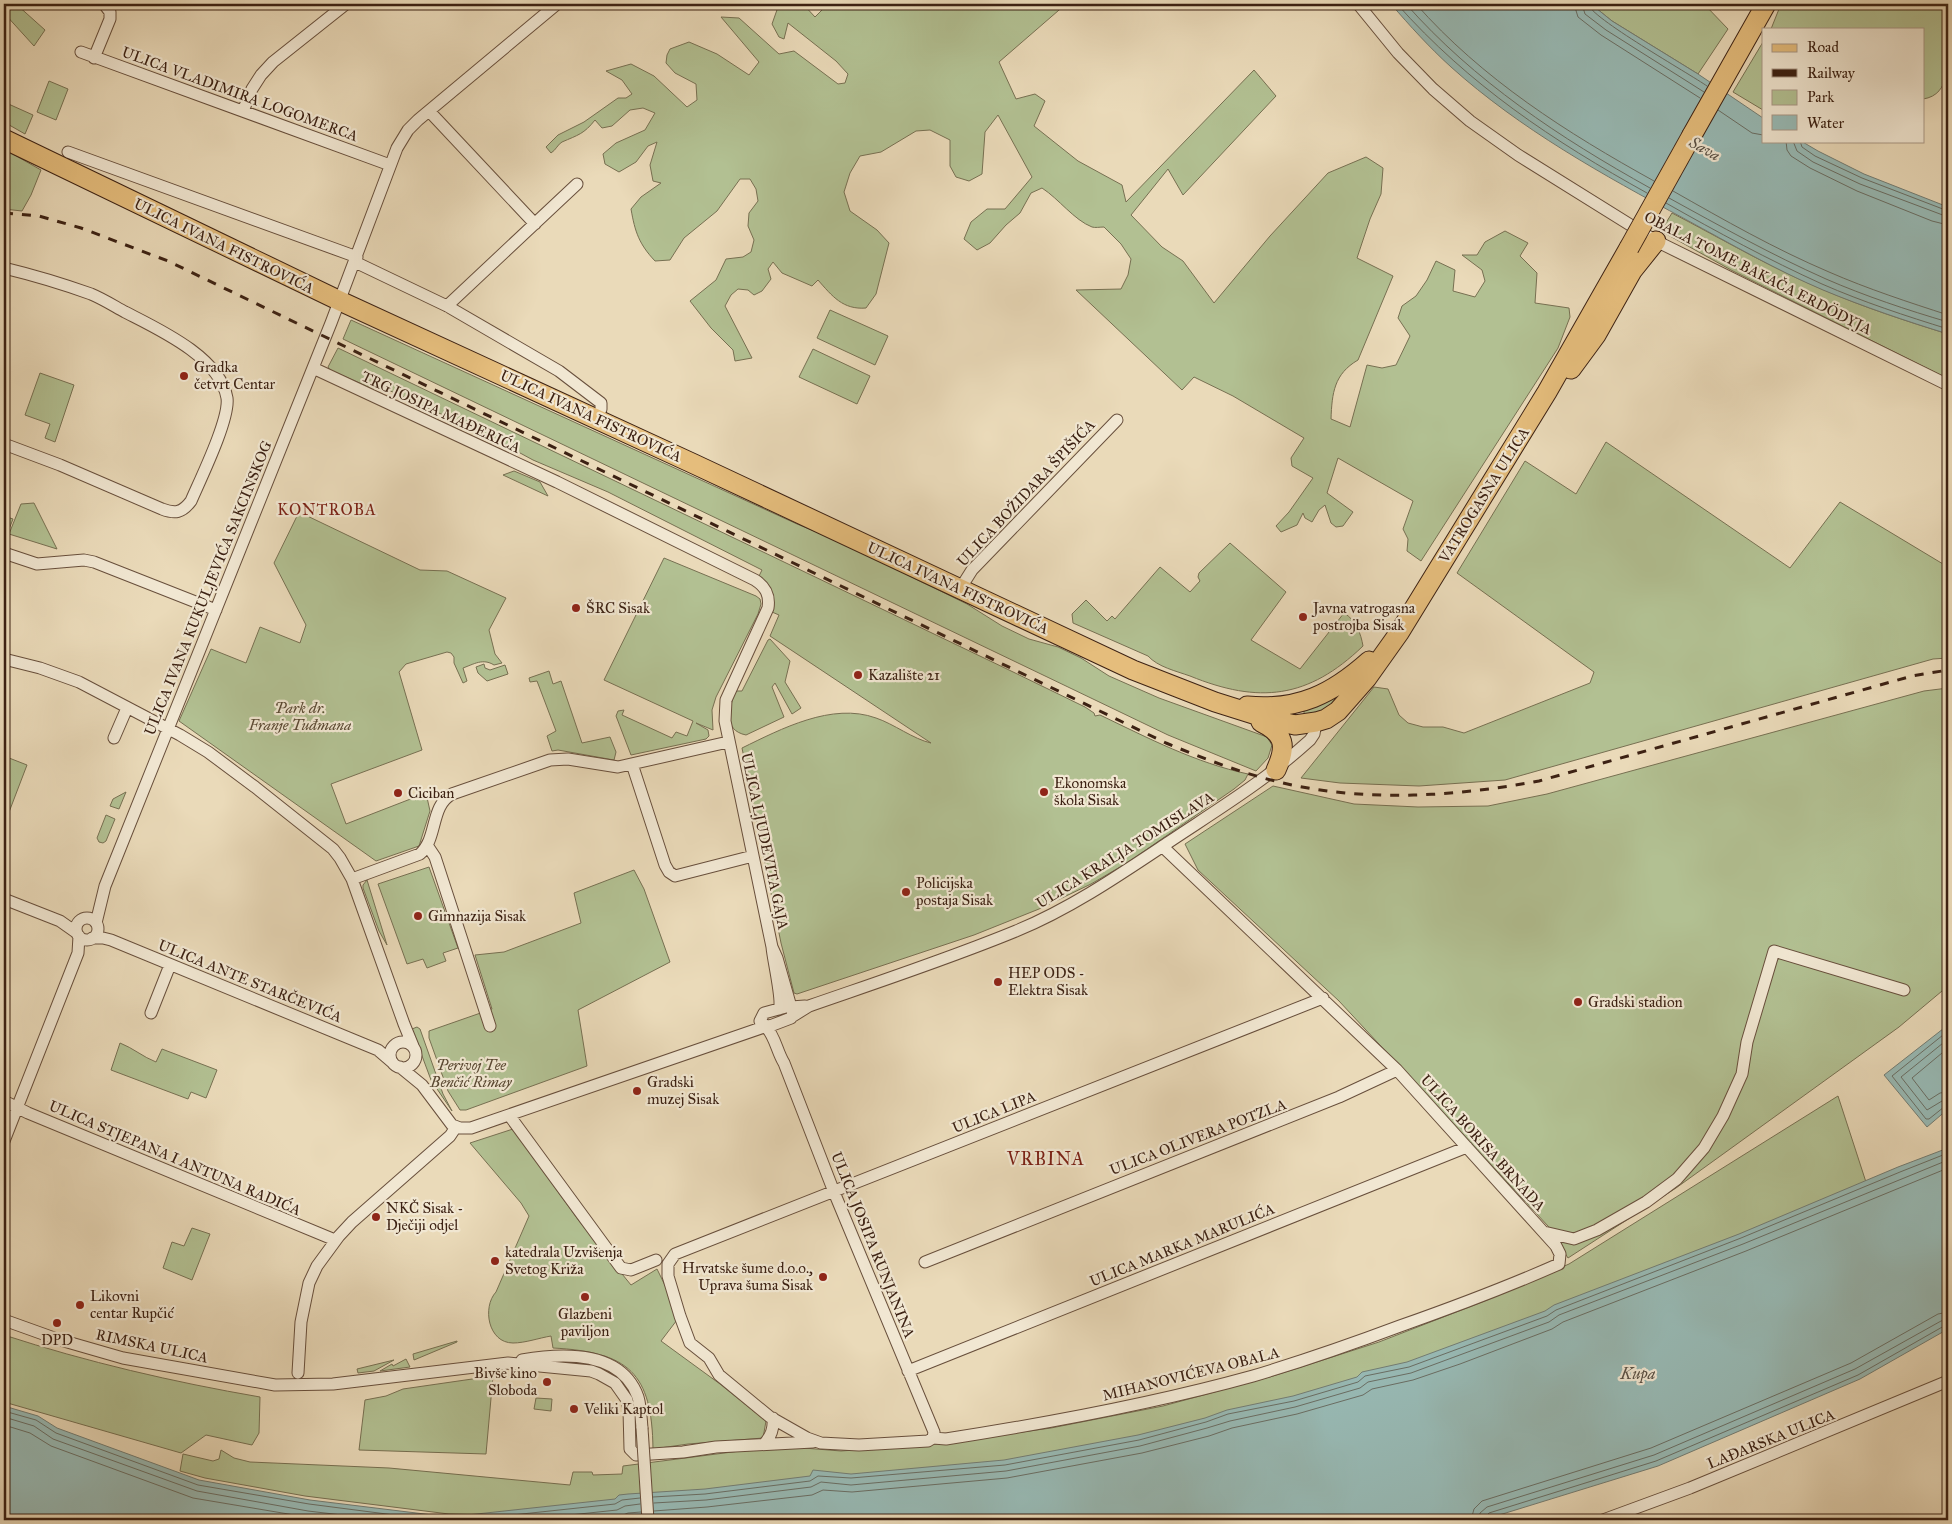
<svg xmlns="http://www.w3.org/2000/svg" width="1952" height="1524" font-family="'IM FELL Great Primer',serif">
<rect width="100%" height="100%" fill="#eadab9"/>
<filter id="stains"><feTurbulence type="fractalNoise" baseFrequency=".004" numOctaves="4"/><feColorMatrix values="0 0 0 0 .2 0 0 0 0 .09 0 0 0 0 .02 0 0 0 .5 -.17"/></filter>
<radialGradient id="worn" r=".72"><stop offset=".6" stop-color="#630" stop-opacity="0"/><stop offset="1" stop-color="#630" stop-opacity=".3"/></radialGradient>
<path fill="#b2c092" stroke="#777052" d="M4,4h12l29,26 -11,16 -30,-33z
M775,4h28l12,13 13,-13h28l6,3 3,-3h201l-67,58 17,37 19,-5 10,7 -11,25 44,35 44,24 4,17 128,-132 22,26 -93,99 -15,-26 -37,46 31,32 21,14 31,42 56,-67 58,-63 38,-16 17,11 -2,26 -11,25 -13,39 36,18 -35,84c-24,14 -26,33 -27,59l19,8 17,-62 15,3 14,-3 14,-29 -12,-18 4,-12 14,-10 11,-16 9,-19 19,9 -2,21 22,6 10,-16 -3,-11 -20,-15h15l8,-13 20,-11 23,12 -8,13 17,17 -2,30 34,5 1,9 -12,31 -137,213 -14,-10 1,-12 -5,-10 10,-28 -75,-43 -11,35 26,19 -10,14 -7,1 -5,-4 -6,-18 -6,5 -7,12 -7,-4 -2,-5 -6,12 -16,7 -5,-6 13,-14 24,-34 -21,-12 -1,-8 13,-20 -71,-42 -39,-19 -12,13 -106,-100 45,-1 7,-14 3,-16 -10,-15 -17,-17c-4,0 -9,1 -12,0 -18,-7 -33,-28 -50,-39l-11,5 -11,20 -14,12 -16,18 -13,7 -13,-11 7,-17 16,-13h18l27,-32 -34,-62 -13,17 -3,42 -13,7 -13,-4 -6,-11v-26l-20,-10 -14,1 -35,21 -21,4 -10,17 -6,19 6,19 27,19 12,13 -13,51 -10,14c-23,2 -34,-12 -48,-28l-6,6 -30,-13 -9,-11 -5,7 3,10 -9,12 -8,4 -6,-5 -10,-1 -7,6 -6,11 27,52 -17,3 -2,-11 -22,-22 -21,-27 26,-21 10,-21 17,-2 8,-5 3,-12 -6,-14 1,-13 9,-12 -2,-12 -6,-10h-10l-23,32 -33,27 -14,22 -15,1c-16,-17 -20,-29 -24,-52l10,-12 20,-14 -8,-2 -3,-16 7,-23 -9,4 -12,16 -17,10 -14,-8 -2,-10 13,-11 29,-13 10,-17 -12,-5 -13,2 -18,16 -10,2 -7,-8c-11,14 -17,15 -33,22 -4,2 -6,8 -11,11l-5,-6 12,-12 26,-13 34,-24h8l6,-4 -10,-14 -16,-9 25,-7 23,12 33,31 10,-7 -1,-16 -21,-11 -9,-10 1,-8 3,-6 19,-7 28,12 32,21 10,-13 -38,-45 18,1 40,36 15,-3 44,33 7,-1 3,-9 -12,-13 -48,-38 -4,16 -5,-2 -7,-13 6,-17z
M1591,4h113l24,25 -30,45 -86,-53z
M1781,4h163l2,25 2,6c0,24 4,60 -25,64v-70h-152z
M1763,42v68l-30,-18z
M49,81l19,8 -12,31 -19,-8z
M4,102l29,13 -8,19 -21,-12z
M4,149l37,21 -10,25 -9,16 -18,-2z
M1672,213c50,26 99,55 150,76 41,18 84,32 126,45v45l-217,-109 -70,-39z
M830,310l58,26 -13,29 -58,-27z
M351,320l446,204 37,15 133,65 35,22 27,13 29,8 23,11 28,18 50,22 108,39 5,8 -4,13 -12,13 -88,-36 -825,-396z
M338,348l671,322 76,37 9,6 1,3 5,-1c48,23 96,48 148,59l-3,6 -11,9 -107,74 -36,21 -52,25 -65,26 -177,59 -3,-1 -13,-50 -39,-195c39,-19 90,-46 134,-30 18,6 37,21 55,25l-161,-107 9,-21 -7,-3 -13,-36 3,-6 -154,-78 -75,-32 -48,-26 -110,-50 -2,5 -43,-19 -2,-3z
M813,349l57,27 -13,28 -58,-27z
M40,373l34,12 -19,57 -10,-4 5,-14 -25,-9z
M1606,442l184,126 50,-66 108,65v91l-15,1 -428,121 -86,6 -79,-3 -39,-5 73,-91 14,2 11,26 9,8 15,4h20l21,6 126,-50 4,-11 -137,-99 68,-112 51,33z
M514,471l26,11 8,14 -45,-21z
M34,503l23,46 -48,-15 12,-30z
M299,512l121,58 27,1 59,27 -17,32 6,24 7,9 -8,2c-11,-7 -20,-1 -31,3l4,13 -4,2 -9,-20v-6l-3,-4 -4,-1 -41,12 -7,8 23,78 -91,34 15,40 80,-31 4,18 -11,35 -43,15 -197,-140 32,-72 35,14 14,-36 40,16 6,-18 -32,-62z
M4,516l9,3 -7,18 -2,-1z
M1230,543l56,49 -35,48 49,29 44,-56c12,7 17,21 19,33 -55,53 -104,58 -173,30 -14,-5 -32,-9 -42,-20l-75,-33 -1,-9 14,-14 21,21 5,-5 3,3 45,-52 30,25 10,-11 -2,-4 1,-4z
M664,558l92,38 4,3 1,5 -3,10 -42,83 -4,13 1,20 -17,-7 12,7 1,6 -3,3 -75,16 -15,-39 2,-5 6,-1 -2,5 50,23 4,-6 11,4 6,-15 -89,-41z
M770,639l20,22 -5,21 16,26 -9,6 -17,-31 -3,4 12,30 -38,18c-24,-5 -16,-27 -11,-44h7l26,-51z
M484,664l1,4 5,2 15,-5 3,9 -21,7 -9,-8 -2,-6z
M549,671l4,13 8,-3 21,62 28,-6 6,15 -2,8 -56,-10 -6,1 -5,-15 9,-5 -19,-50 -7,1 -1,-4z
M1349,684l-18,24 -27,10v-11z
M1948,688v298l-49,41 -223,161 -108,70 -20,-32 -209,-225 -141,-131 -13,-26 88,-58 81,18 64,3 70,-1 59,-12 377,-103z
M4,756l23,9 -21,55 -2,-1z
M126,792l-7,17 -9,-3 3,-7z
M106,815l9,4 -9,22 -3,2 -4,-1 -2,-4z
M429,867l29,81 -15,5 3,8 -19,7 -4,-9 -16,5 -29,-80z
M634,870l10,19 26,73 -92,48 9,56 -121,44h-6l-12,-19 -19,-53v-7l63,-22 -17,-54 29,-3 77,-29 -7,-30z
M367,880l20,65 -8,-14 -16,-43v-3z
M417,1027l3,2 23,65 9,17 -21,-31 -19,-51z
M120,1043c13,5 23,14 36,19l6,-13 55,21 -11,28 -15,-6 -3,7 -77,-29z
M1838,1096l40,123 -327,177 -953,122 -149,-4 -144,-18 -100,-18 -25,-7 3,-17 30,7 6,-2 2,-9 13,8 16,4 139,6 181,17 3,-13h19l1,3 29,-1 1,-8 156,-20 62,5 95,-7 115,-16 112,-22 110,-30 106,-34 108,-42 82,-36z
M513,1129l66,92 52,64 26,-16 23,47 -19,25 59,43 46,37 -3,17 -75,6 -35,5c-1,-76 -24,-97 -100,-101l-2,-12c-12,2 -26,7 -38,7 -25,0 -31,-36 -17,-51l33,-76 -8,-13 -51,-60z
M192,1228l18,6 -18,46 -29,-12 9,-26 12,4z
M4,1335c83,27 169,47 256,62l-1,36 -7,12 -46,-10 -25,18 -177,-51z
M457,1341v1l-43,18 -1,-6z
M406,1359l4,8 -30,4 12,-7 1,2z
M394,1360l-20,11 -16,2 -1,-4z
M493,1376l-7,78 -127,-4 6,-50 21,-4 17,-7z
M536,1398l16,1 -1,12 -17,-2z"/>
<path fill="#98bab5" stroke="#737d74" d="M1391,4h200l21,17 86,53 65,44v23h38l17,10 46,23 84,33v127c-42,-13 -84,-27 -125,-44 -47,-20 -92,-46 -138,-71 -82,-44 -165,-90 -234,-152 -22,-20 -41,-41 -60,-63z
M1948,1025v84l-21,18 -43,-52z
M1948,1148v181l-88,50 -202,87 -175,54h-1479v-114l34,10 19,12 142,52 111,20 139,17 166,-18 4,-4 9,-1 77,-5 105,-13 3,-6 38,4 153,-14 134,-25 67,-17 22,-8 66,-14 64,-19 5,-5 45,-10 138,-51 9,-6 185,-71 159,-67z"/>
<g fill="none" stroke-linecap="round" stroke-linejoin="round">
<path stroke="#6a6e64" stroke-width="1" d="M1397,4c72,81 156,137 250,189
M1406,4c68,77 154,134 244,184
M1416,4c66,75 151,129 238,177
M1574,4l4,13 23,18 99,63
M1582,4l3,10 21,16 98,62
M1588,4c1,13 102,70 119,82
M1718,110l34,23 11,2
M1786,141l1,9 4,6 19,12 47,23 75,30 16,4
M1793,141l4,10 16,11 47,22 88,33
M1800,141l2,6 13,9 47,22 86,33
M1673,191c51,29 102,58 156,81 39,17 79,30 119,43
M1669,198c51,28 103,57 157,81 39,17 81,31 122,43
M1666,203c51,29 103,57 156,81 41,18 84,32 126,45
M1948,1031l-56,45 34,43h3l15,-12 4,-1
M1948,1039l-47,38 26,33 15,-9 6,-1
M1948,1048l-36,30 17,22 11,-7 8,-1
M4,1411l32,9 20,13 142,52 111,19 124,16
M4,1417l30,9 19,13 144,52 111,20 76,9
M4,1425l26,8 21,13 142,52 131,22
M653,1497l52,-3 105,-13 8,-5 33,2 154,-13 134,-25 67,-18 22,-8 66,-13 64,-19 7,-6 44,-9 138,-51 9,-6 185,-72 159,-66 48,-19
M654,1503l52,-3 105,-13 10,-5 30,3 155,-14 134,-25 67,-18 23,-7 65,-14 65,-19 8,-6 43,-9 138,-51 10,-7 184,-71 205,-84
M654,1511l53,-4 105,-12 11,-5 29,2 155,-14 135,-25 67,-17 23,-8 65,-14 66,-19 9,-6 41,-9 47,-16 92,-35 11,-7 183,-71 202,-83
M466,1520l149,-16 7,-4 18,-2
M523,1520l94,-10 8,-4 15,-2
M591,1520l27,-3 10,-4 13,-1
M1471,1520l3,-11 8,-8 169,-53 200,-85 87,-49 10,-2
M1479,1520l1,-7 7,-6 167,-52 201,-86 86,-48 7,-2
M1485,1520l1,-4 3,-3 167,-52 202,-86 86,-49 4,-1"/>
<g stroke="#684f3c" stroke-width="13">
<path id="street" d="M1358,4l40,49 35,36 37,32 48,34 138,86 292,144
M81,52l309,113
M94,58l16,-39v-7l-6,-8
M243,111l9,-22 9,-14 12,-13 73,-58
M429,111l106,113
M68,152l289,105
M355,262l92,44 112,65 42,32v6l-4,10
M4,268c29,7 59,16 87,26 12,5 23,12 34,18 33,17 95,45 102,86 3,21 -27,82 -36,103 -9,12 -16,13 -29,8l-102,-44 -56,-21
M447,306l130,-122
M313,368l244,114 198,98c11,7 15,15 13,28l-42,92 -1,21 47,226
M4,553l33,11 47,-4 10,2 122,48
M960,589l12,-19 145,-150
M4,659l36,9 39,14 101,53 28,17 47,35 78,62 7,9 12,21 52,145 9,22
M114,738l13,-30
M632,764l33,101 4,7 6,4 78,-20
M427,845l8,12 55,169
M1163,847l234,223 159,176 4,8 -1,10c-52,23 -105,43 -159,62 -48,18 -97,35 -147,50 -101,28 -204,47 -307,63l-13,-1 -5,3 -69,4 -38,-2 -14,-5 -37,-21 -51,-42 -10,-17 -19,-15 -10,-27 -12,-40v-12l7,-10 648,-256
M352,879l68,-25c18,-16 10,-48 32,-60l98,-34 18,-1 50,8 110,-25
M4,899l56,22 17,12
M76 929a11 11 0 1 1 22 0a11 11 0 1 1-22 0Z
M96,923l9,-37 226,-563 66,-175 11,-18 10,-10 139,-116
M92,938h11l8,2 267,110 14,12
M786,1007h5l3,3 -3,8 -21,8 -8,-1 -2,-4 4,-8z
M779,1009c4,-8 -6,-49 -7,-62l5,11 14,49 14,-1
M151,1013l19,-48
M793,1016l16,-10c69,-24 139,-47 207,-75 54,-22 105,-57 153,-89 51,-34 96,-61 141,-102l4,-6 2,-12
M766,1027c9,9 11,25 18,36l50,129 100,240 -1,6
M390 1055a13 13 0 1 1 26 0a13 13 0 1 1-26 0Z
M400,1067l22,18 30,40 8,3h11l293,-101
M4,1101l24,12 307,127
M509,1115l112,153 10,2 25,-10
M4,1141l74,-188 1,-17
M1544,1232l30,7 23,-9 49,-28 31,-23 27,-31 19,-32 19,-42 5,-32 27,-91 130,39
M925,1262l414,-165 58,-27
M4,1320l53,19 66,19 152,27 58,-1 175,-21 83,8 8,3 16,9 12,17 2,10 1,39 6,6 47,-3 33,-5 97,-5
M522,1360c41,-7 99,-10 116,37 3,10 3,21 4,31
M908,1371l559,-224
M298,1373l3,-51 8,-39 8,-17 22,-30 13,-14 98,-86 6,-9
M764,1444c7,-8 10,-15 9,-26
M1603,1520l87,-32 258,-107"/>
</g>
<g stroke="#3c2113" stroke-width="21">
<path id="primary" d="M1692,135l74,-131
M4,139l336,162 354,163 439,206 82,32 54,17 26,6 21,-3 10,-3 12,-8 29,-33 32,-45 148,-241 82,-144
M1571,369l25,-34 36,-64 24,-30
M1247,706c51,5 85,-12 122,-45
M1261,722c24,12 26,24 15,48"/>
</g>
<use href="#street" stroke="#f1e7d2" stroke-width="11"/>
<use href="#primary" stroke="#e5bd7c" stroke-width="19"/>
<path stroke="#3c2113" stroke-width="3" stroke-dasharray="9 9" stroke-linecap="butt" d="M4,213l35,3 42,12 87,33 998,482c41,17 83,33 126,42 82,17 166,11 247,-4l373,-105 36,-6"/>
<g stroke="#684f3c" stroke-width="13" stroke-linecap="butt">
<path id="street-bridge" d="M642,1428l6,92"/>
</g>
<g stroke="#3c2113" stroke-width="21" stroke-linecap="butt">
<path id="primary-bridge" d="M1629,248l63,-113"/>
</g>
<use href="#street-bridge" stroke="#f1e7d2" stroke-width="11"/>
<use href="#primary-bridge" stroke="#e5bd7c" stroke-width="19"/>
</g>
<g fill="#8f2418" stroke="#f1e7d2" stroke-width="2">
<circle cx="184" cy="376" r="5"/>
<circle cx="576" cy="608" r="5"/>
<circle cx="1303" cy="617" r="5"/>
<circle cx="858" cy="675" r="5"/>
<circle cx="1044" cy="792" r="5"/>
<circle cx="398" cy="793" r="5"/>
<circle cx="906" cy="892" r="5"/>
<circle cx="418" cy="916" r="5"/>
<circle cx="998" cy="982" r="5"/>
<circle cx="1578" cy="1002" r="5"/>
<circle cx="637" cy="1091" r="5"/>
<circle cx="376" cy="1217" r="5"/>
<circle cx="495" cy="1261" r="5"/>
<circle cx="823" cy="1277" r="5"/>
<circle cx="585" cy="1297" r="5"/>
<circle cx="80" cy="1305" r="5"/>
<circle cx="57" cy="1323" r="5"/>
<circle cx="547" cy="1382" r="5"/>
<circle cx="574" cy="1409" r="5"/>
</g>
<g text-anchor="middle" stroke-width="4.5" stroke-linejoin="round" paint-order="stroke">
<g font-size="15" fill="#3c2113" stroke="#f1e7d2">
<text transform="translate(240 94) rotate(20)" y="5">ULICA VLADIMIRA LOGOMERCA</text>
<text transform="translate(224 246) rotate(26)" y="5">ULICA IVANA FISTROVIĆA</text>
<text transform="translate(1758 273) rotate(27)" y="5">OBALA TOME BAKAČA ERDÖDYJA</text>
<text transform="translate(441 412) rotate(25)" y="5">TRG JOSIPA MAĐERIĆA</text>
<text transform="translate(591 416) rotate(25)" y="5">ULICA IVANA FISTROVIĆA</text>
<text transform="translate(1026 493) rotate(-47)" y="5">ULICA BOŽIDARA ŠPIŠIĆA</text>
<text transform="translate(1484 495) rotate(-58)" y="5">VATROGASNA ULICA</text>
<text transform="translate(208 588) rotate(-68)" y="5">ULICA IVANA KUKULJEVIĆA SAKCINSKOG</text>
<text transform="translate(958 588) rotate(25)" y="5">ULICA IVANA FISTROVIĆA</text>
<text transform="translate(765 841) rotate(78)" y="5">ULICA LJUDEVITA GAJA</text>
<text transform="translate(1125 850) rotate(-32)" y="5">ULICA KRALJA TOMISLAVA</text>
<text transform="translate(250 981) rotate(22)" y="5">ULICA ANTE STARČEVIĆA</text>
<text transform="translate(994 1112) rotate(-22)" y="5">ULICA LIPA</text>
<text transform="translate(1198 1137) rotate(-21)" y="5">ULICA OLIVERA POTZLA</text>
<text transform="translate(1483 1143) rotate(48)" y="5">ULICA BORISA BRNADA</text>
<text transform="translate(175 1158) rotate(23)" y="5">ULICA STJEPANA I ANTUNA RADIĆA</text>
<text transform="translate(873 1245) rotate(68)" y="5">ULICA JOSIPA RUNJANINA</text>
<text transform="translate(1182 1245) rotate(-22)" y="5">ULICA MARKA MARULIĆA</text>
<text transform="translate(152 1346) rotate(12)" y="5">RIMSKA ULICA</text>
<text transform="translate(1191 1374) rotate(-14)" y="5">MIHANOVIĆEVA OBALA</text>
<text transform="translate(1771 1439) rotate(-22)" y="5">LAĐARSKA ULICA</text>
</g>
<g font-size="15" fill="#3c2113" stroke="#f1e7d2" text-anchor="start">
<text x="194" y="372">Gradka<tspan x="194" dy="17">četvrt Centar</tspan></text>
<text x="586" y="613">ŠRC Sisak</text>
<text x="1313" y="613">Javna vatrogasna<tspan x="1313" dy="17">postrojba Sisak</tspan></text>
<text x="868" y="680">Kazalište 21</text>
<text x="1054" y="788">Ekonomska<tspan x="1054" dy="17">škola Sisak</tspan></text>
<text x="408" y="798">Ciciban</text>
<text x="916" y="888">Policijska<tspan x="916" dy="17">postaja Sisak</tspan></text>
<text x="428" y="921">Gimnazija Sisak</text>
<text x="1008" y="978">HEP ODS -<tspan x="1008" dy="17">Elektra Sisak</tspan></text>
<text x="1588" y="1007">Gradski stadion</text>
<text x="647" y="1087">Gradski<tspan x="647" dy="17">muzej Sisak</tspan></text>
<text x="386" y="1213">NKČ Sisak -<tspan x="386" dy="17">Dječiji odjel</tspan></text>
<text x="505" y="1257">katedrala Uzvišenja<tspan x="505" dy="17">Svetog Križa</tspan></text>
<text x="813" y="1273" text-anchor="end">Hrvatske šume d.o.o.,<tspan x="813" dy="17">Uprava šuma Sisak</tspan></text>
<text x="90" y="1301">Likovni<tspan x="90" dy="17">centar Rupčić</tspan></text>
<text x="585" y="1319" text-anchor="middle">Glazbeni<tspan x="585" dy="17">paviljon</tspan></text>
<text x="57" y="1345" text-anchor="middle">DPD</text>
<text x="537" y="1378" text-anchor="end">Bivše kino<tspan x="537" dy="17">Sloboda</tspan></text>
<text x="584" y="1414">Veliki Kaptol</text>
</g>
<g font-size="15" font-style="italic" fill="#5a4933" stroke="#f1e7d2">
<text x="300" y="713">Park dr.<tspan x="300" dy="17">Franje Tuđmana</tspan></text>
<text x="471" y="1070">Perivoj Tee<tspan x="471" dy="17">Benčić Rimay</tspan></text>
</g>
<g font-size="16" font-style="italic" fill="#584f44" stroke="#f1e7d2">
<text transform="translate(1705 148) rotate(29)" y="6">Sava</text>
<text x="1638" y="1379">Kupa</text>
</g>
<g font-size="16" letter-spacing="1" fill="#7a1f14" stroke="#f1e7d2">
<text x="327" y="515">KONTROBA</text>
</g>
<g font-size="18" letter-spacing="1" fill="#7a1f14" stroke="#f1e7d2">
<text x="1046" y="1165">VRBINA</text>
</g>
</g>
<rect width="1952" height="1524" fill="none" stroke="#eadab9" stroke-width="20"/>
<rect x="5" y="5" width="1942" height="1514" fill="none" stroke="#3c2113" stroke-width="2.5"/>
<rect x="10" y="10" width="1932" height="1504" fill="none" stroke="#3c2113"/>
<rect x="1762" y="28" width="162" height="115" fill="#f1e7d2" stroke="#a99886"/>
<rect x="1772" y="44" width="25" height="8" fill="#e5bd7c" stroke="#a99886"/>
<text x="1807" y="52" font-size="15" fill="#3c2113">Road</text>
<rect x="1772" y="69" width="25" height="8" fill="#3c2113" stroke="#a99886"/>
<text x="1807" y="78" font-size="15" fill="#3c2113">Railway</text>
<rect x="1772" y="90" width="25" height="15" fill="#b2c092" stroke="#a99886"/>
<text x="1807" y="102" font-size="15" fill="#3c2113">Park</text>
<rect x="1772" y="115" width="25" height="15" fill="#98bab5" stroke="#a99886"/>
<text x="1807" y="128" font-size="15" fill="#3c2113">Water</text>
<rect width="100%" height="100%" filter="url(#stains)"/>
<rect width="100%" height="100%" fill="url(#worn)"/>
</svg>
